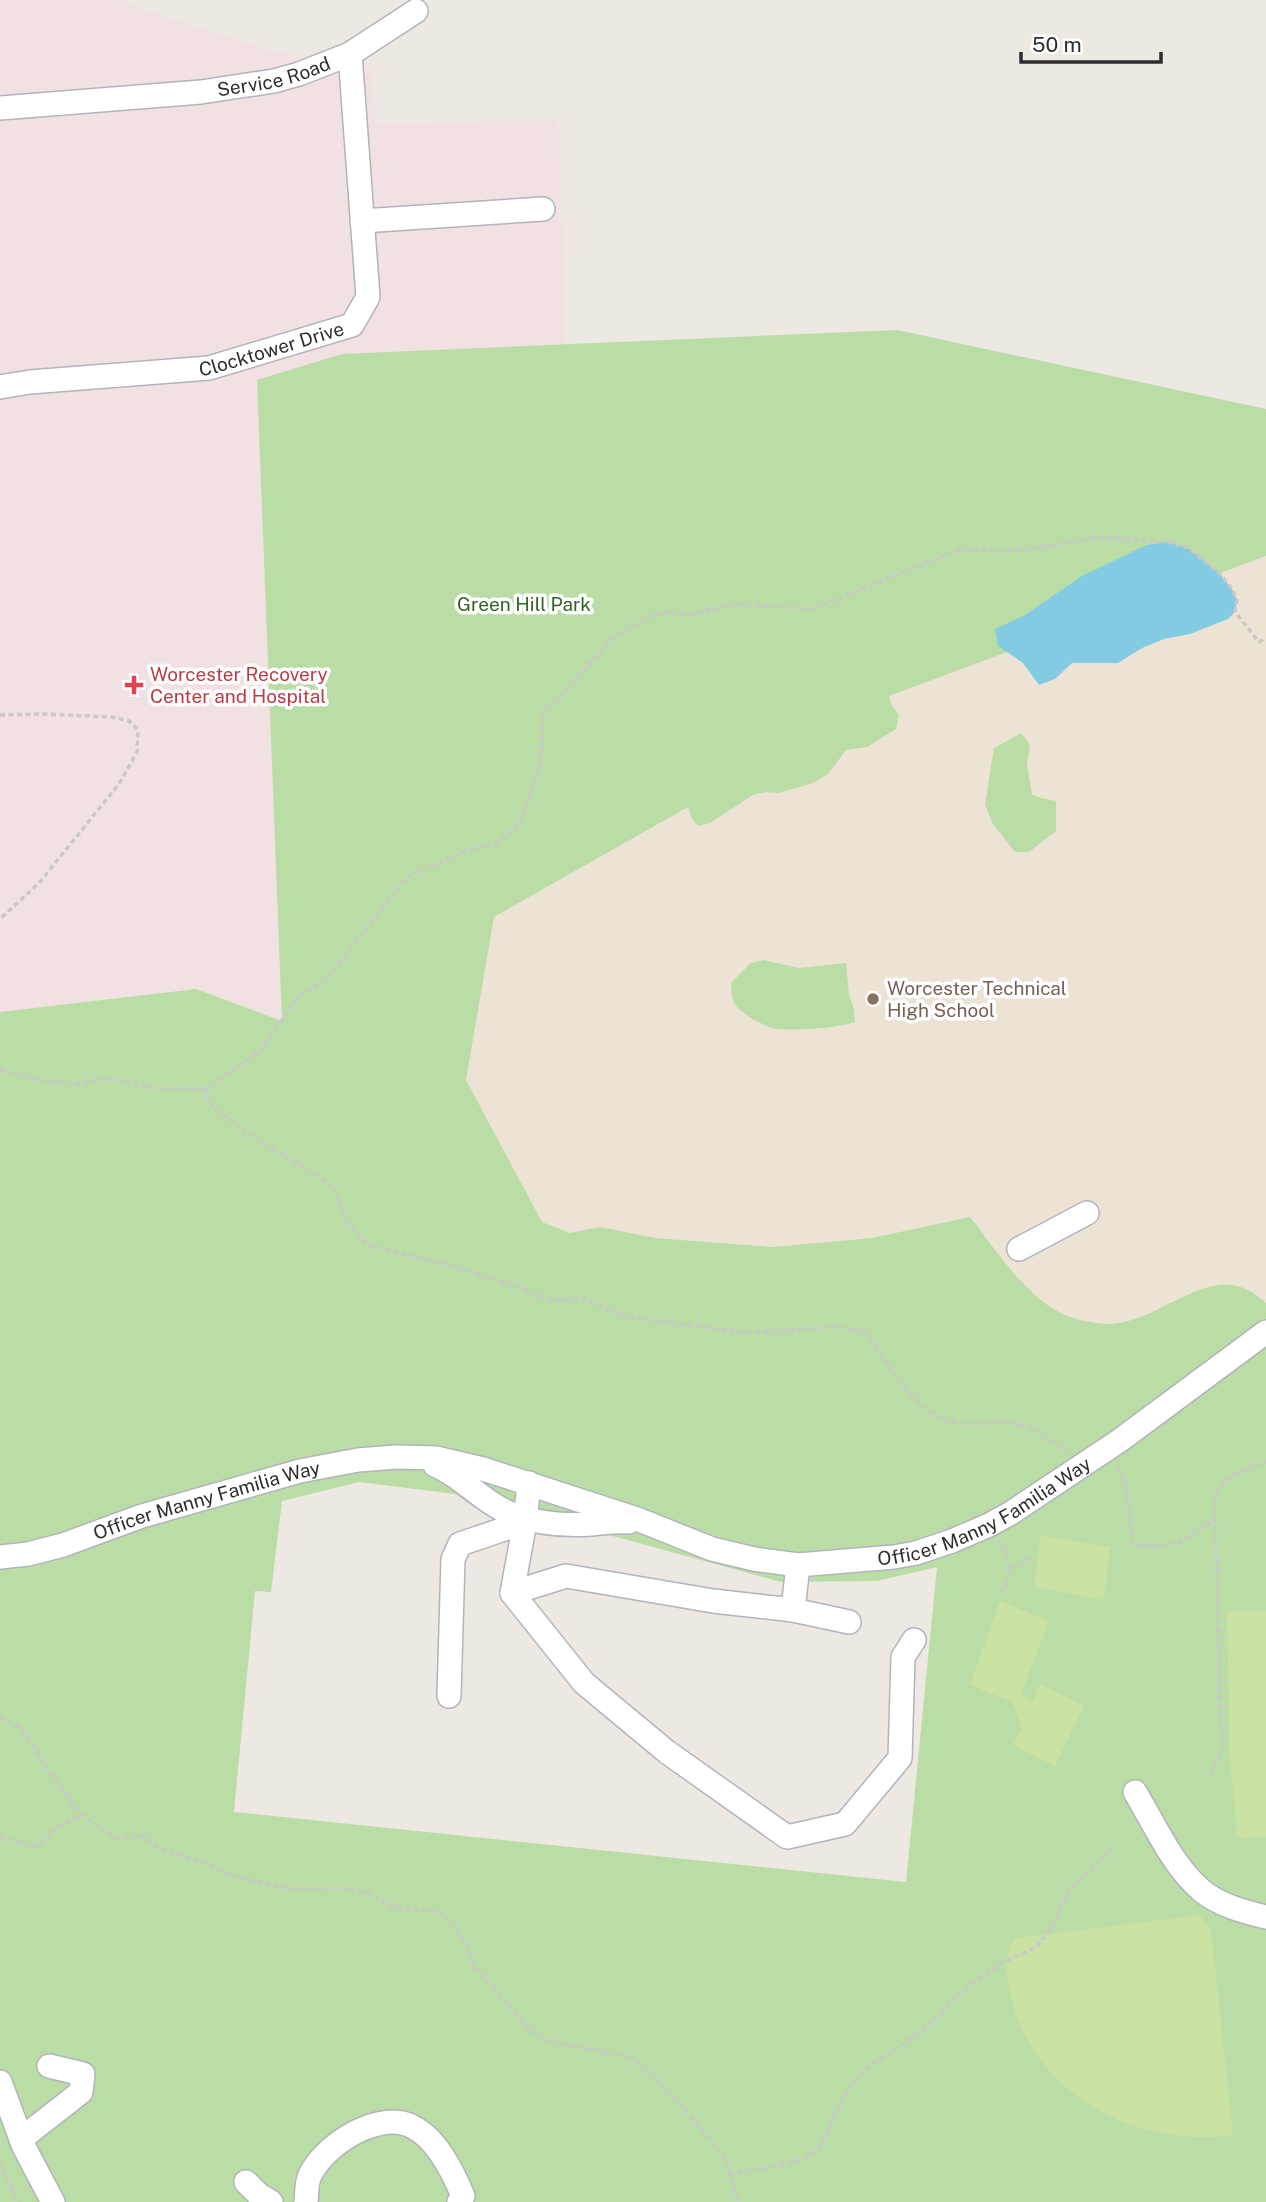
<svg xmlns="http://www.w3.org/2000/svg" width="1266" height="2202" font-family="'Public Sans',sans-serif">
<rect width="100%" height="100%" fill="#ede8e2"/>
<path fill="#ece3d4" d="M1266,556v747l-10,-10 -40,-9 -69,30 -25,9h-31l-32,-10 -24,-15 -65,-81 -98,21 -99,9 -118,-9 -55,-10 -30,5 -28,-11 -76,-142 28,-163 382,-216z"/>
<path fill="#f2e1e2" d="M0,0h121l15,8 142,45 94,15 4,56 182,-4 8,233 -309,27 25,641 -86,-32 -196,23z"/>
<path fill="#badca5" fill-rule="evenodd" d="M897,330l369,79v147l-377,140 2,8 8,11 -3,14 -29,18 -21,3 -18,24 -15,9 -34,10 -14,-1 -12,3 -43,28 -11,3 -7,-7 -4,-12 -194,110 -28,163 76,142 28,11 30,-6 55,11 118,9 99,-9 98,-21c25,31 52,74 87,94 18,10 47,16 67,11 50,-11 95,-65 142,-19v899h-1266v-1190l196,-23 86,32 -25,-641 85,-26zM359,1482l96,12 28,19 83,22h43l172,47 96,-1 60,-14 -31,315 -672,-70 21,-221 16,1 11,-91z
M1021,733l9,12 -3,20 5,29 5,3 19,4v30l-27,21h-14l-22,-28 -8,-19 9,-57z
M763,960l36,8 47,-5 3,32 5,14 1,13c-14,6 -69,10 -83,6 -11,-4 -31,-14 -37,-24 -4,-5 -3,-15 -4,-21l20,-20z"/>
<path fill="#c9e2a3" d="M1041,1535l69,12 -6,53 -70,-13z
M1000,1601l49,20 -28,74 12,6 7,-17 44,22 -29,60 -42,-21 9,-17 -10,-26 -42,-17z
M1227,1611h39v226l-29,1 -7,-81z
M1199,1915l12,14 22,206c-92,13 -193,-36 -220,-130 -6,-24 -12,-45 2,-67z"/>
<path fill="#82cbe2" d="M1168,542l20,6 32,26 12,15 5,11 -2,12 -7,7 -38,15 -26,5 -22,9 -24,15h-46l-17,16 -16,6 -16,-22 -25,-17 -3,-17 30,-14 57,-39 65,-31z"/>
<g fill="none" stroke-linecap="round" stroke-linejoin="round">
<g stroke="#b2b4bc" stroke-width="26">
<g id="minor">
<path id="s1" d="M0,108l201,-16 73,-11 25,-7 51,-20 66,-43"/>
<path d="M362,221l181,-12"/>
<path id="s2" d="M0,387l30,-5 179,-14 143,-43 16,-28 -18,-243"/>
<path d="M1019,1249l68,-36"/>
<path d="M435,1465c27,11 45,35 72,47 26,11 56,14 85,12 12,-1 24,-3 37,-2"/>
<path d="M529,1483l-4,39 -13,71 72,90 83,69 120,85 58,-13 55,-66 3,-101 11,-17"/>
<path id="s3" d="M0,1557l28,-3 35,-9 79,-29 158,-45 58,-11 38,-3 40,1 47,11 154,50 75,30 42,10 44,6 96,-8 22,-4 36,-12 37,-16 22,-12 108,-72 147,-109"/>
<path d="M512,1593l54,-17 147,25 80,9 56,12"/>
<path d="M793,1610l5,-45"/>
<path d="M449,1696l4,-137 7,-15 65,-22"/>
<path d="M1135,1792c20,33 37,73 66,98 17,15 44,22 65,27"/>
<path d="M0,2082l24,65 29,55"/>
<path d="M21,2139l60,-47 2,-18 -34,-8"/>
<path d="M246,2182l12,12 13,8"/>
<path d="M306,2202c1,-8 0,-19 4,-27 15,-31 70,-66 103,-48 24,12 40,45 50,69l-4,6"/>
</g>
</g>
<path stroke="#c8c8c8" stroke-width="3.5" stroke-dasharray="5 3.5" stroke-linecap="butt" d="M0,715l42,-1 70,3 17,4 9,9 -1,22 -18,32 -80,99 -39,36
M0,1070l40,10 38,4 30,-6 44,10 52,2 9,18 36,26 85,52 11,34 22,25 76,18 73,23 36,14 32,-1 43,18 113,15 49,-1 49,-5 29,7c17,26 45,72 74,85 27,12 57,-1 85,8 14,4 28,17 41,24
M204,1090l56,-39 37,-52 32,-23 78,-99 57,-25 32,-9 20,-15 9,-17 15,-46 4,-54 17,-16 53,-58 36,-21 17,-4 21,3 49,-11 76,5 148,-60 36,2 33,-2 69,-12 69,5 20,6 32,26 12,15 5,11 -2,12 24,30 7,-4
M1116,1466l9,14 8,65 24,1 23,-4 35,-23c-6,-36 21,-48 51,-57
M998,1541c15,24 13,28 3,53
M1011,1568l22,-10
M0,1717l18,9 13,16 17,28 33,44 35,24 21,-3 8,2 14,12 49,15 17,10 66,15 52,-1 25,5 24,14 47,5 14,12 14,21 6,20 58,66 21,11 76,14 19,14 25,25 52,61 14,46
M1210,1774l12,-23 -7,-232
M0,1836l32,11 13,-5 11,-14 25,-14
M0,2163l8,21 11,18
M729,2174c26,-5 73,-7 90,-27l33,-65 22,-19 47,-31 43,-42 38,-27 35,-16 15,-21 20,-39 41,-39"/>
<use href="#minor" stroke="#fff" stroke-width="23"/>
</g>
<path fill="#e0444e" stroke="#fff" stroke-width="2.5" d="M130.5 674.5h7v7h7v7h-7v7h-7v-7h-7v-7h7z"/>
<circle fill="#8d6e63" stroke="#fff" stroke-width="2.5" cx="873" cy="999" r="7"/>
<g text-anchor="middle" stroke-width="7" stroke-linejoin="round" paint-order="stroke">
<g font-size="19" fill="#2d2d2d" stroke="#fff">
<text dy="7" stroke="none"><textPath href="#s1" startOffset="276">Service Road</textPath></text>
<text dy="7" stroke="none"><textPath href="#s2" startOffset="275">Clocktower Drive</textPath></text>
<text dy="7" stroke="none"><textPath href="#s3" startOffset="215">Officer Manny Familia Way</textPath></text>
<text dy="7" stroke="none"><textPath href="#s3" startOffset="1026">Officer Manny Familia Way</textPath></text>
</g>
<g font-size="19" fill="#336324" stroke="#fff">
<text x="524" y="611">Green Hill Park</text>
</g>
<g font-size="19" fill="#be3a42" stroke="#fff" text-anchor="start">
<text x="150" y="681">Worcester Recovery<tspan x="150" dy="22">Center and Hospital</tspan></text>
</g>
<g font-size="19" fill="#785e54" stroke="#fff" text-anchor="start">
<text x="887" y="995">Worcester Technical<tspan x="887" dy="22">High School</tspan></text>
</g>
</g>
<path d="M1021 52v10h140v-10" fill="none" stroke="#2d2d2d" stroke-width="3.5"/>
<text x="1032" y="52" font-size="21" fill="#2d2d2d" stroke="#ffffff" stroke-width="5" paint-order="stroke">50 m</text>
</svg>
